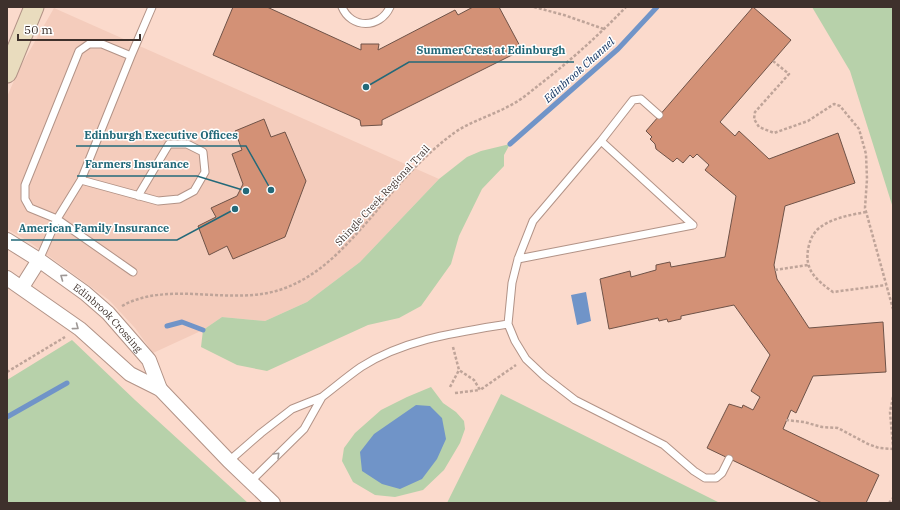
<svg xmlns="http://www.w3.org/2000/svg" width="900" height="510" font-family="'IBM Plex Serif',serif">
<rect width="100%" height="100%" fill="#fbdacc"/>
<path fill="#f4ccbc" d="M54,8l385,171 -79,83 -53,40 -42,19 -43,-4 -19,13 -50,23 -18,-25 -26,-28 -81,-59 -21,-12v-132l11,-26z"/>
<path fill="#b7d1aa" d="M812,7h81v201l-43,-137z
M510,144l-6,11v11l-22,23 -23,47 -8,28 -30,42 -22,12 -31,7 -101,46 -30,-6 -36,-18 2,-17 19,-13 43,4 42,-19 53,-40 79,-83 28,-22 14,-6z
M72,340l63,60 113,103h-241v-123z
M431,387l12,16 13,9 8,9 1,8 -5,14 -16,27 -21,20 -28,7 -20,-2 -22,-13 -11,-21 2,-13 11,-15 26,-23 26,-13z
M501,394l219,109h-273z"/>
<path fill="#7094c8" d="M586,292l5,29 -14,4 -6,-30z
M416,405l14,1 12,12 4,21 -9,20 -15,20 -22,10 -18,-5 -20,-13 -2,-19 14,-18z"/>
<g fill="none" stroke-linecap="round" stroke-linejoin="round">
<path stroke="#7094c8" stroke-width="5" d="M510,144l108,-95 39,-42
M167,326l15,-4 21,8
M7,417l60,-34"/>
</g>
<path fill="#d39176" stroke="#6f5348" d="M233,7h34l94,43v-6h18l-1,6 77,-40 3,5 15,-8h26l23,43 -140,70v5l-21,1 -1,-6 -147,-65z
M753,7l38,33 -71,82 15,14 4,-5 30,28 69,-26 17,50 -70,23 -11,59 3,14 32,49 74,-6 3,50 -73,4 -17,37 -5,-3 -8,19 96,46 -13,28h-44l-115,-55 22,-44 13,4 1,-3 10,5 7,-13 -9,-6 19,-36 -36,-50 -53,11v3l-13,3 -1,-3 -8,2 -1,-3 -49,11 -9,-50 30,-8 1,6 25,-7v-5l14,-3 1,5 54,-10 11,-61 -31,-26 4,-5 -12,-11 -4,4 -3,-3 -7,8 -6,-5 -4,4 -17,-13 -1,-5 -5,-5 2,-2 -6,-6z
M264,119l7,18 14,-5 21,49 -21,56 -52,22 -6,-13 -18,9 -11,-29 18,-9 -5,-9 26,-12 6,-12 -11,-30 10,-4 -7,-19z"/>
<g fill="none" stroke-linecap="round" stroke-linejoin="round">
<g stroke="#b29387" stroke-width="9">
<path id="lane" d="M342,7c9,22 38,22 48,0
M131,56l-29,-12h-13l-10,7 -54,134v14l5,9 27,11 76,53
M81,180l77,21 21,-2 15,-8 11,-19 -2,-20 -16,-8h-18l-31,52
M518,259l175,-34 -92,-84
M39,260l18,-41 24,-39 50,-124 21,-49
M508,324l4,-41 6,-24 15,-38 68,-80 32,-41 8,-1 18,16
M322,397c13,-10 26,-21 39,-30 44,-28 98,-35 147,-43l7,17 11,18 18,17 31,24 89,45 30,26 11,7h11l6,-5 7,-14
M229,461l32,-28 31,-24 30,-12 -18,32 -54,53"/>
</g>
<g stroke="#b29387" stroke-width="16">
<g id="street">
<path id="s1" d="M7,240l32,20 46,33 23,20 41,47 11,29"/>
<path d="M7,278l73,51 50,45 30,15 69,72 44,42"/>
<path d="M22,287l17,-27"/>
</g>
</g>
<g stroke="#b29387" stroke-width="21">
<path id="secondary" d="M7,73l27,-66"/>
</g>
<path stroke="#bfa499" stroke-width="2.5" stroke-dasharray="3 2" stroke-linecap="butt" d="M534,7l30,8 40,14
M773,61l16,13 -34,38 -1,7 5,8 15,6 34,-12 26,-17 6,2 19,23 7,25 1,25 -2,29 28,101
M866,212c-16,3 -35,6 -48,17 -5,5 -7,9 -9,16 -6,24 6,34 24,47l53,-7
M775,270l33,-5
M122,306c48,-27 112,2 163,-18 35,-13 59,-40 83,-67 26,-31 53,-64 86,-88 17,-12 37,-17 55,-27 11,-5 21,-14 30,-21 31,-24 60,-50 87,-78
M453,347l6,23 15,10 6,10 36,-25
M7,372l58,-35
M450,387l9,-17
M455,393l25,-3
M893,397l-3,15 3,34
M786,420l18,2 18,5 16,1 30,16 11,4 14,1
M889,503l4,-5"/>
<use href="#lane" stroke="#fff" stroke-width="7"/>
<use href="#street" stroke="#fff" stroke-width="14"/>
<use href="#secondary" stroke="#e9dcbe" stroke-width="19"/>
</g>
<defs><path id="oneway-chevron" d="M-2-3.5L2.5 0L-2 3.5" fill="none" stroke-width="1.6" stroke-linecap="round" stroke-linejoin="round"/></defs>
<g stroke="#9e9896">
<use href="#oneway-chevron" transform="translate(63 277) rotate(-144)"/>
<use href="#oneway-chevron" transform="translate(76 327) rotate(37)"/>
<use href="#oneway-chevron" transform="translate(277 455) rotate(-45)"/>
</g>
<g text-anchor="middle" stroke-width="3" stroke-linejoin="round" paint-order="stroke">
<g font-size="10" fill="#3e312c" stroke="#fff">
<text transform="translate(382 195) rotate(-47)" y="4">Shingle Creek Regional Trail</text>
<text dy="4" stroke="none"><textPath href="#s1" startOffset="128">Edinbrook Crossing</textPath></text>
</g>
<g font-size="11" font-style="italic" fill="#072a5a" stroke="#fff">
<text transform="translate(579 70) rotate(-42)" y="4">Edinbrook Channel</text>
</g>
</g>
<path fill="none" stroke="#236979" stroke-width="1.5" d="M366 87L409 62H574M271 190L246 146H76M246 191L197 176H77M235 209L177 240H11"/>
<g fill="#236979" stroke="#fff" stroke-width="1.5">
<circle cx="366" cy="87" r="4"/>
<circle cx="271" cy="190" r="4"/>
<circle cx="246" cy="191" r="4"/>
<circle cx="235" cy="209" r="4"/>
</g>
<g font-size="11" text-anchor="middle" font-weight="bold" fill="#236979" stroke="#fff" stroke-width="3" stroke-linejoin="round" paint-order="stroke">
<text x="491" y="54">SummerCrest at Edinburgh</text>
<text x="161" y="139">Edinburgh Executive Offices</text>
<text x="137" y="168">Farmers Insurance</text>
<text x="94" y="232">American Family Insurance</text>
</g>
<rect width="900" height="510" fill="none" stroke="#3e312c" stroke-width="16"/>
<path d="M18 34v6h122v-6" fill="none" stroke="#3e312c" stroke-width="2"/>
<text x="24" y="34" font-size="12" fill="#3e312c" stroke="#ffffff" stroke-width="3" paint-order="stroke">50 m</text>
</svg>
